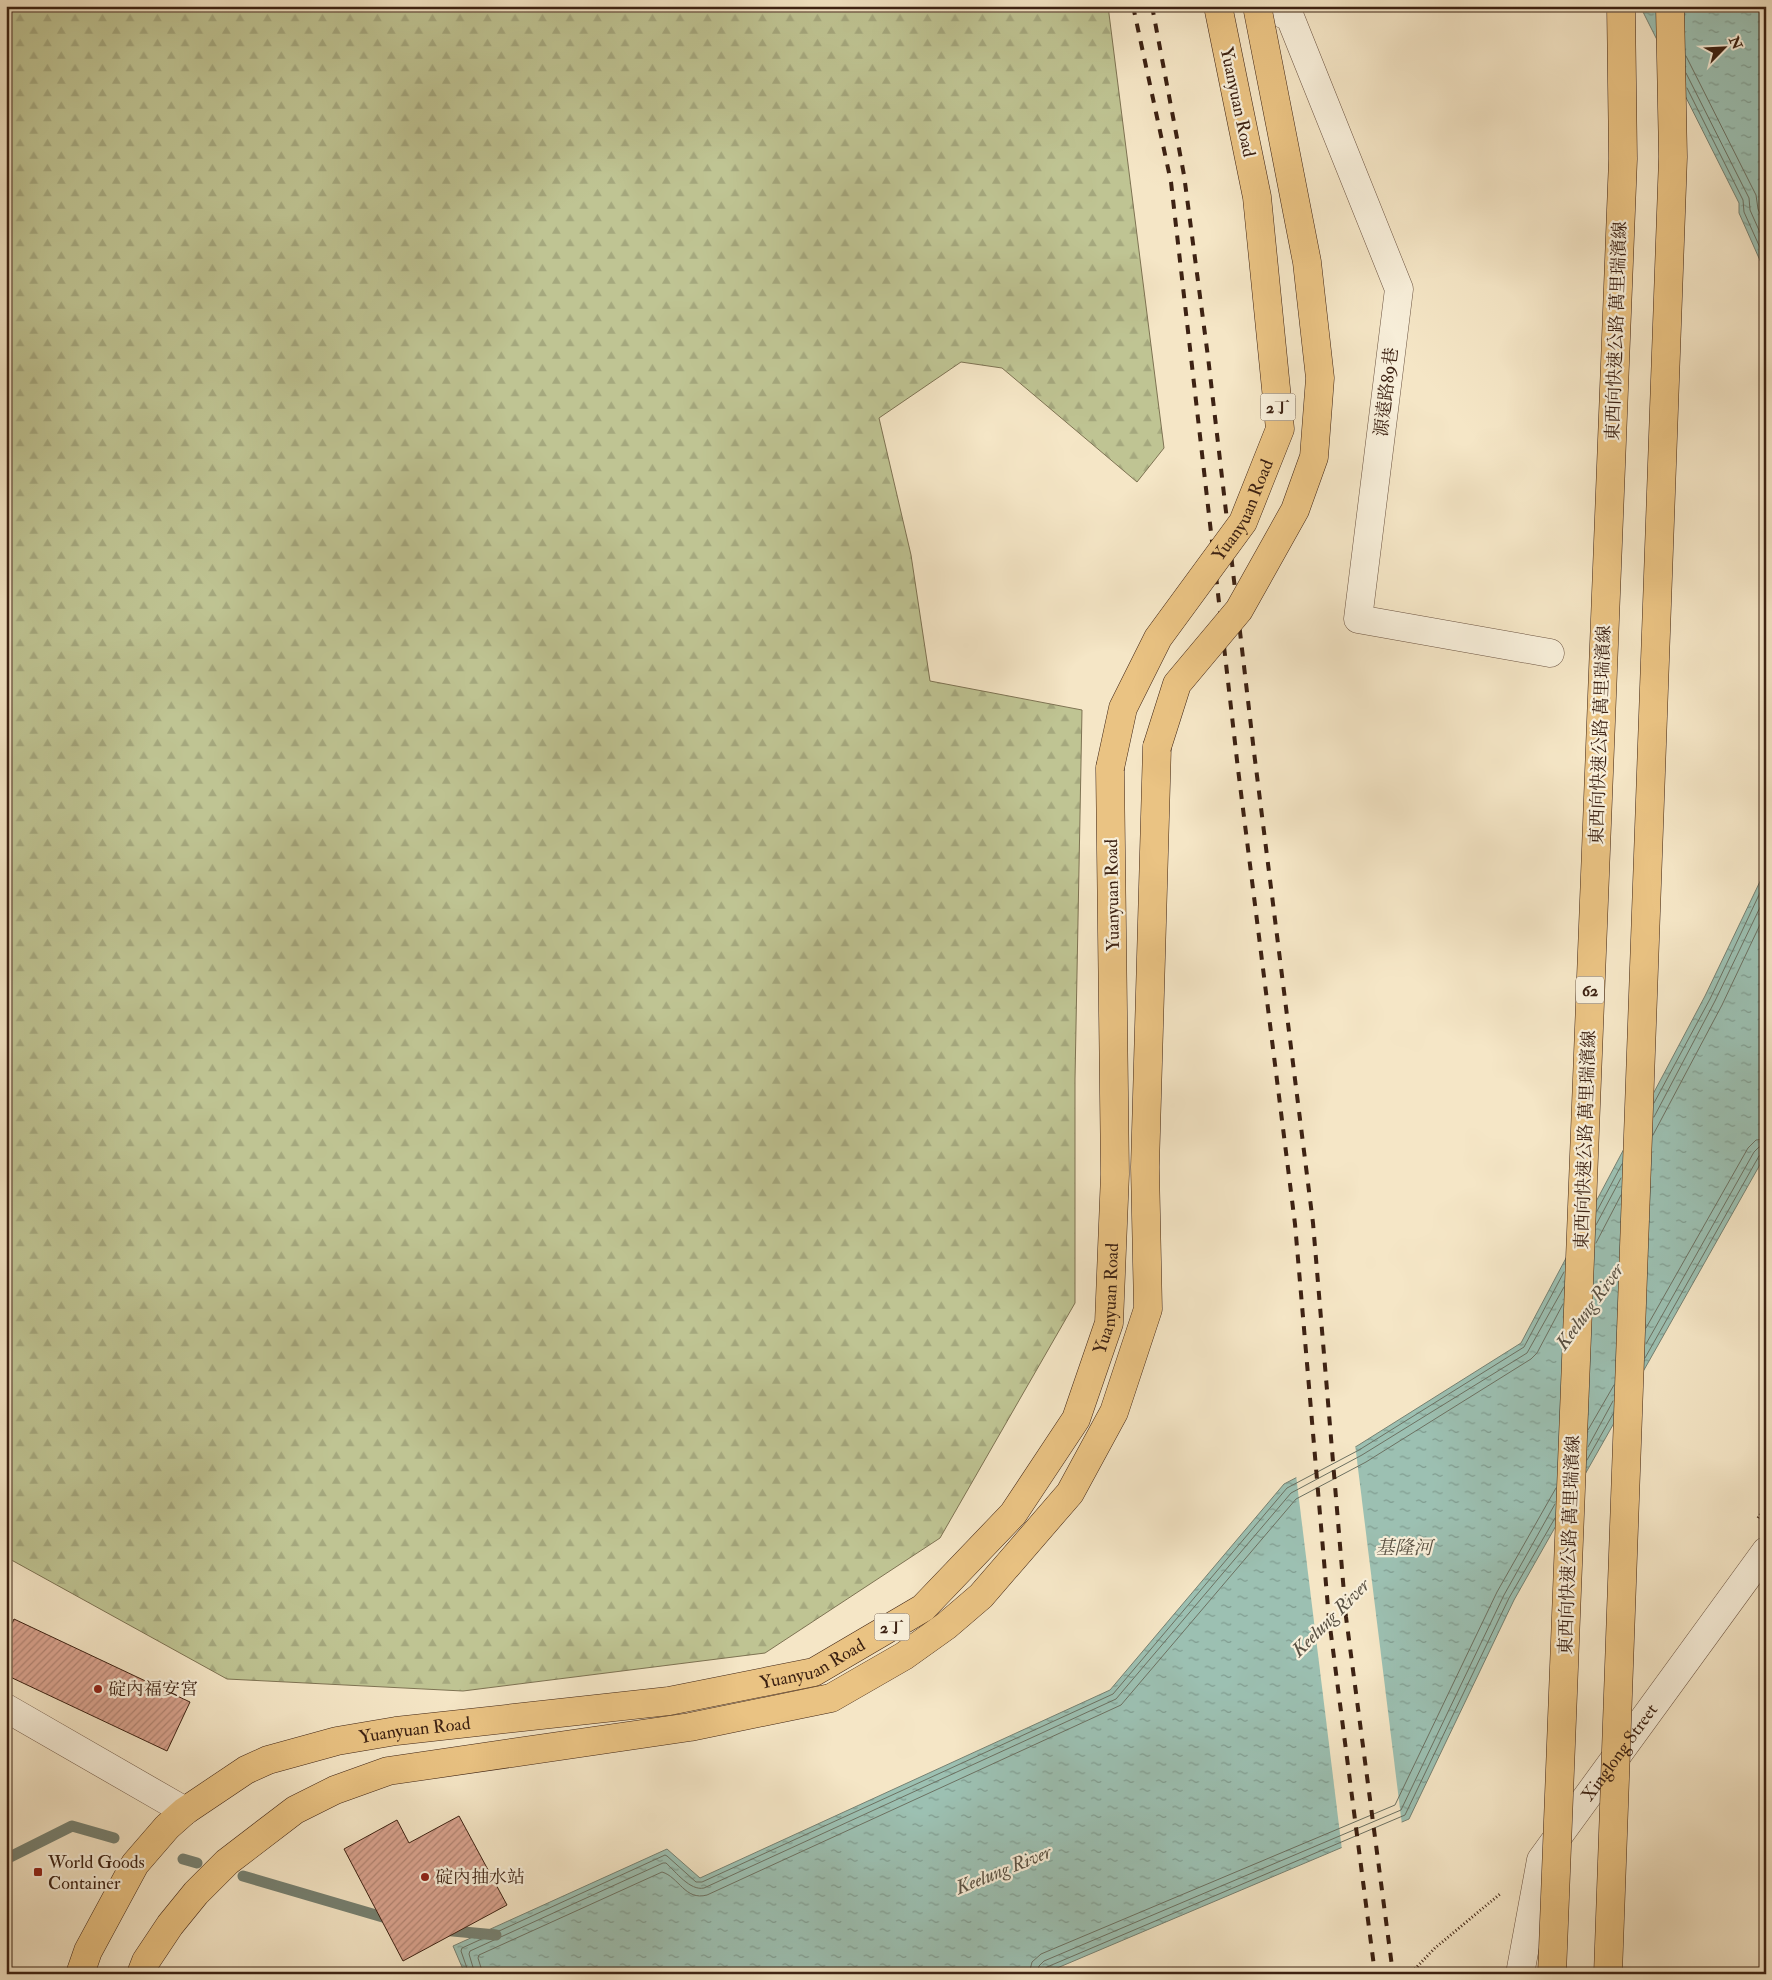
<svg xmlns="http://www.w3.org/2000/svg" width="1772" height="1980" font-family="'IM FELL Double Pica','Noto Serif TC',serif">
<defs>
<pattern id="forest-firs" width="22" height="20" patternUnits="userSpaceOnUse" patternTransform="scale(1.25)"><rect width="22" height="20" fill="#bfc493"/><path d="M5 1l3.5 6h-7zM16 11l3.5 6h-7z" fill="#a5a87e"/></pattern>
<pattern id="water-ripples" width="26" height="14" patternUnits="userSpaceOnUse" patternTransform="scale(1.25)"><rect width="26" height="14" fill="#9cc0b2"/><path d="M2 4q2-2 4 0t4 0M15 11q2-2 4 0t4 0" fill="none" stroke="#809c90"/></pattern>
<pattern id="building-hatch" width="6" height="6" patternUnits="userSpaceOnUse" patternTransform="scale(1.25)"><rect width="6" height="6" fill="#daa490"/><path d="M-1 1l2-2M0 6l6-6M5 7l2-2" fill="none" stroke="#b28574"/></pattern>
</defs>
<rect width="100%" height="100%" fill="#f5e6c6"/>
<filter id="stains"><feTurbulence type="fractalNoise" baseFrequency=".004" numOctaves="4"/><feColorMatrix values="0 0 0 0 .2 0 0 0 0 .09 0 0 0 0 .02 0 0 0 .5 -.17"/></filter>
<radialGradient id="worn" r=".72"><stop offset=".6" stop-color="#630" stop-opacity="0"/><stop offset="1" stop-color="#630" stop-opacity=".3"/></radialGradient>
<path fill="url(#forest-firs)" stroke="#7e7353" d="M6,6h1102l56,442 -27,34 -135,-114 -41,-6 -82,56 32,137 19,126 152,29 -7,369v224l-135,235 -175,115 -302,38 -236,-12 -221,-122z"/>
<path fill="url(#water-ripples)" stroke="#768172" d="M1640,6h126v268l-27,-61v-10z
M1766,869v285l-252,446 -105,219 -366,155h-578l-12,-28 214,-97 33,29 410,-188 174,-206 73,-38 164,-103 184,-347z"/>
<path fill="#f5e6c6" d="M1355,1444l47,381 -60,25 -46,-375z"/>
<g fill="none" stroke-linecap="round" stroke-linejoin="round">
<path stroke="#6c7162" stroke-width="1" d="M1686,56l70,139 2,14 8,18
M1686,73l63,125 1,12 16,36
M1687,88l56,112 1,12 22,49
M1654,1103l56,-104 56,-119
M1654,1117l61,-116 51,-106
M1653,1135l69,-130 44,-93
M1597,1211l25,-47
M1596,1225l25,-47
M1596,1243l25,-48
M1646,1328l102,-180 8,-8 10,-1
M1646,1344l108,-192 5,-5 7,-1
M1645,1358l114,-202 7,-3
M1588,1430l26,-45
M1588,1447l25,-46
M1587,1460l26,-46
M469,1974l-8,-23 1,-3 203,-93 2,1 29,26h6l411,-188 174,-206 72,-38 165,-103 40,-75
M475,1974l-6,-20 1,-3 193,-88h3c10,9 24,28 38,25l412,-189 175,-206 71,-38 165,-102 37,-66
M483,1974l-5,-16 1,-3 183,-83c17,5 23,29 45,23l414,-190 175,-206 70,-37 165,-103 6,-6 26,-49
M1029,1974l3,-12 9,-8 354,-149 102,-213 59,-104
M1037,1974l2,-8 5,-5 357,-151 103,-215 51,-91
M1043,1974l1,-5 3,-2 358,-152 104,-217 46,-80"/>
<path stroke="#768172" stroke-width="11" d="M6,1859l66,-33 42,12
M183,1859l14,4
M243,1876l150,44
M442,1930l54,5"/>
</g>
<path fill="url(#building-hatch)" stroke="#3d2213" d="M14,1619l176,83 -23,49 -161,-76v-39z
M459,1816l48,89 -104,56 -59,-112 53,-29 12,23z"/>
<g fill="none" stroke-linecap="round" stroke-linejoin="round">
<g stroke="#6b5340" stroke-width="29">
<g id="minor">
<path d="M1264,6l26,11 109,272 -41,330 192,34"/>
<path d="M6,1708l179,103"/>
<path id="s1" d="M1520,1974l21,-114 225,-309"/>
</g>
</g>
<g stroke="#3d2213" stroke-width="29">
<g id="major">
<path id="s2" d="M80,1974l8,-23 47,-87 32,-37 18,-16 61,-41 22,-10 69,-19 59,-10 273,-30 145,-29 109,-64 90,-94 63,-95 33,-96 6,-149 -5,-406"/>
<path d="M141,1974l5,-13 24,-36 26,-32 31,-31 68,-52 40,-20 53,-19 302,-44 141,-29 73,-42 42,-30 35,-30 89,-103 44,-81 34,-103 -3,-142 12,-420"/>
</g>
</g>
<path stroke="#3d2213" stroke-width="3" stroke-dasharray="1 2.5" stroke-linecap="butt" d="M1758,1518l8,-12
M1410,1974l25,-26 65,-54"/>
<use href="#minor" stroke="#f8efda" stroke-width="28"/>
<use href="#major" stroke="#eac383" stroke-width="28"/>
<path stroke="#3d2213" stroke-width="4" stroke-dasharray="9 9" stroke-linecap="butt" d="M1133,6l38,176 67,587 57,455 34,395 46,355
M1152,6l32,169 24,182 46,395 59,471 33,394 47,357"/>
<g stroke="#3d2213" stroke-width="29" stroke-linecap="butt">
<g id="major-bridge">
<path d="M1157,747l20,-63 62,-74 56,-100 19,-53 6,-79 -13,-116 -50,-256"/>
<path id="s3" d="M1110,768l13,-60 35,-70 85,-116 37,-93 -23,-232 -39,-191"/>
</g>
</g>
<g stroke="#3d2213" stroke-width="29" stroke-linecap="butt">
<path id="highway-bridge" d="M1552,1974l71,-1815 -2,-153
M1608,1974l65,-1817 -3,-151"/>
</g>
<use href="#major-bridge" stroke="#eac383" stroke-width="28"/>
<use href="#highway-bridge" stroke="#eac383" stroke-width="28"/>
</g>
<g fill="#8f2418" stroke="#f8efda" stroke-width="2">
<circle cx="98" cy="1689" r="5"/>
<rect x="33" y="1867" width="10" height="10" rx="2.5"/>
<circle cx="425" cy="1877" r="5"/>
</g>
<g text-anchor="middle" stroke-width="4.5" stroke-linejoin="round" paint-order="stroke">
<g fill="#f8efda" stroke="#75604f" stroke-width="1">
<rect x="1260.5" y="393.5" width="35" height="27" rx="4"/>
<rect x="1576" y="976.5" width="28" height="27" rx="4"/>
<rect x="874.5" y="1613.5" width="35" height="27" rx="4"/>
</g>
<g font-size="16" font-weight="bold" fill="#3d2213">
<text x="1278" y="413">2丁</text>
<text x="1590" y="996">62</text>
<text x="892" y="1633">2丁</text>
</g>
<g font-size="18" fill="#3d2213" stroke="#f8efda">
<text transform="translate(1238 102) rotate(78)" y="6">Yuanyuan Road</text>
<text transform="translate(1616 331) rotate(-88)" y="6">東西向快速公路 萬里瑞濱線</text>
<text transform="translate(1386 392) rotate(-83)" y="6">源遠路89巷</text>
<text dy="6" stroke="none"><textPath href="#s3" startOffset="294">Yuanyuan Road</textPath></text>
<text transform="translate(1600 735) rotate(-88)" y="6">東西向快速公路 萬里瑞濱線</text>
<text transform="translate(1112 895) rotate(-91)" y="6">Yuanyuan Road</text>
<text transform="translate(1585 1140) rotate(-88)" y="6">東西向快速公路 萬里瑞濱線</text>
<text dy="6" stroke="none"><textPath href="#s2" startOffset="1344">Yuanyuan Road</textPath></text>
<text transform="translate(1569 1545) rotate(-88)" y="6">東西向快速公路 萬里瑞濱線</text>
<text dy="6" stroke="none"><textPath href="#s2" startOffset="849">Yuanyuan Road</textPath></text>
<text dy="6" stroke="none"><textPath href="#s2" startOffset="444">Yuanyuan Road</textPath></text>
<text dy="6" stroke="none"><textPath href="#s1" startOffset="249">Xinglong Street</textPath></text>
</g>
<g font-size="18" fill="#3d2213" stroke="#f8efda" text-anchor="start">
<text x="108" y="1695">碇內福安宮</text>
<text x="48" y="1868">World Goods<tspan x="48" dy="21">Container</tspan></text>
<text x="435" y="1883">碇內抽水站</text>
</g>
<g font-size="19" font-style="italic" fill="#5a5143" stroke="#f8efda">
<text transform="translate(1589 1306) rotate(-54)" y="7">Keelung River</text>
<text x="1404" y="1554">基隆河</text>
<text transform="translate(1330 1617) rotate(-45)" y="7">Keelung River</text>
<text transform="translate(1003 1869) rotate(-22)" y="7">Keelung River</text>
</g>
</g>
<rect width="1772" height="1980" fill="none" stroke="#f5e6c6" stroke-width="25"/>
<rect x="8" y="8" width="1757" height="1965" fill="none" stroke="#3d2213" stroke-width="2.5"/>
<rect x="12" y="12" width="1747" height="1955" fill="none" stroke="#3d2213"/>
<g transform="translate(1724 48) rotate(66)" stroke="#f8efda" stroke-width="4" paint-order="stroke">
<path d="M0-4L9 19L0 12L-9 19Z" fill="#3d2213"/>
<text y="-8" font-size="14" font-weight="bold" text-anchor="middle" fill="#3d2213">N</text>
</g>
<rect width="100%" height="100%" filter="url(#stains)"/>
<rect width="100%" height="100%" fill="url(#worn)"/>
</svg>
